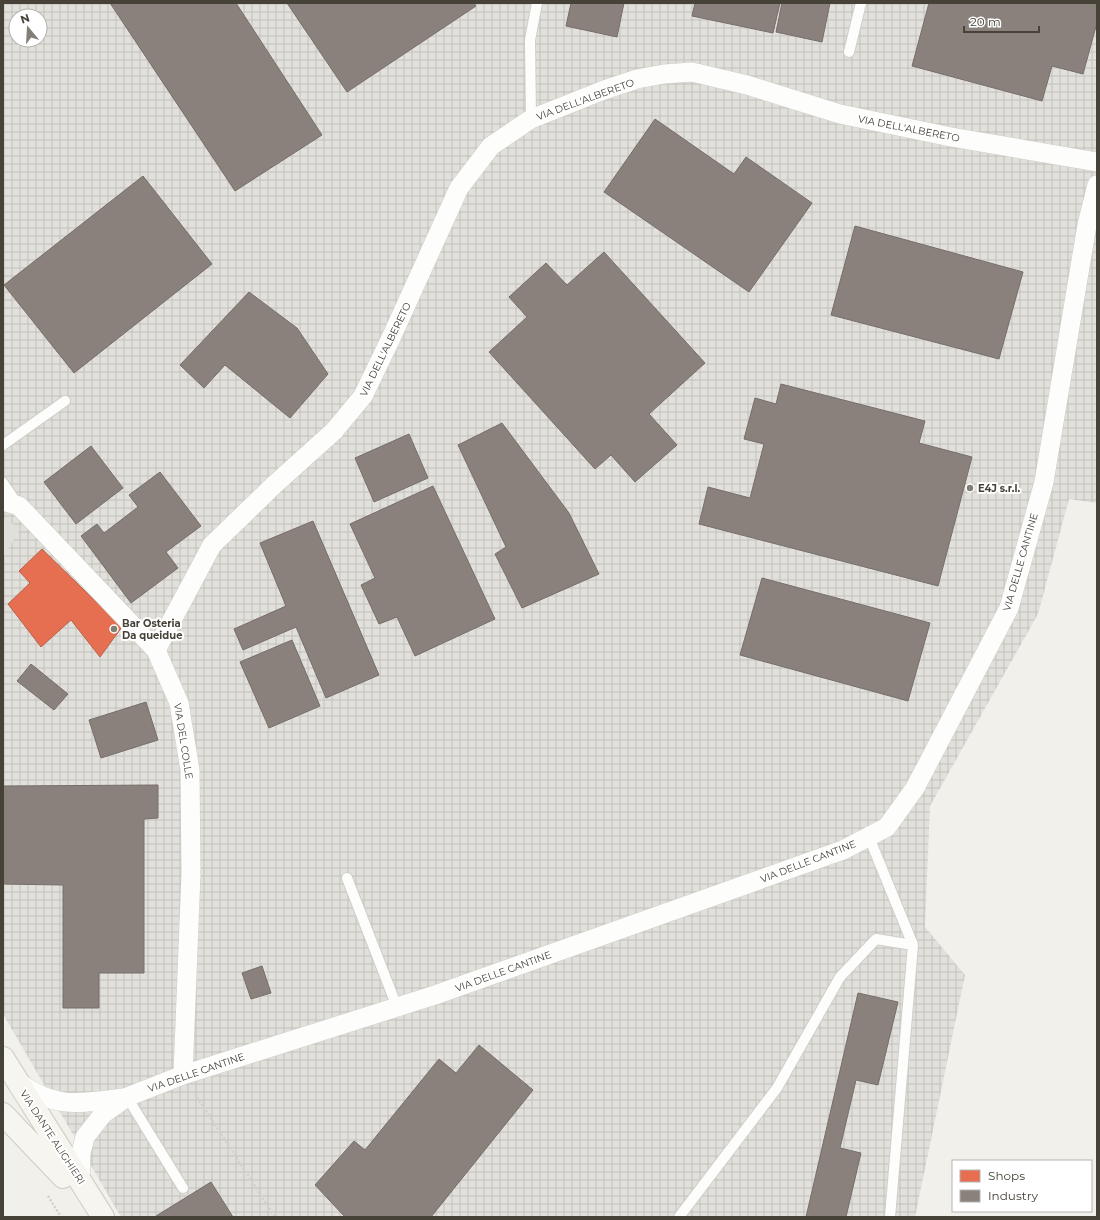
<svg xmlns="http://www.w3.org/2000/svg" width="1100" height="1220" font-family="Montserrat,sans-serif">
<defs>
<pattern id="industrial-grid" width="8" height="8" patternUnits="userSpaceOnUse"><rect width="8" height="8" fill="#e2e0db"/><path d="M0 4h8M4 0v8" fill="none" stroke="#c3c1bd"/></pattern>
</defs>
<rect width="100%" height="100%" fill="#f1f0eb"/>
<path fill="url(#industrial-grid)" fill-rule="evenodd" d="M3,3h1094v500l-28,-4 -31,115 -108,192 -5,121 40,48 -50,242h-794l-118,-203zM16,16h24v24h-24z"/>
<path fill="#e0dfdb" d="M3,517l17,12 -17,29z"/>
<path fill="#e76f51" stroke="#b7624a" d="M42,549l80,78 -22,30 -29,-37 -30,27 -33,-43 22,-21 -11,-12z"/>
<path fill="#8a817c" stroke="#766e68" d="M110,3h126l86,132 -87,56z
M287,3h187l2,3 -129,86z
M571,3h53l-7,34 -51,-11z
M695,3h85l-7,30 -81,-17z
M782,3h48l-8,39 -46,-10z
M929,3h168v20l-14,51 -31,-8 -10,35 -130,-35z
M655,119l79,55 12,-17 66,46 -63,89 -145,-100z
M143,176l69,88 -138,109 -70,-88z
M855,226l168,46 -24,87 -168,-44z
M604,252l101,111 -56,51 28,31 -42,37 -24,-27 -16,14 -106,-117 38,-35 -18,-20 37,-34 21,22z
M249,292l48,36 31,46 -38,44 -65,-53 -21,23 -24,-23z
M781,384l144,37 -6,22 53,14 -34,129 -239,-62 9,-37 42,11 14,-54 -20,-5 11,-41 21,6z
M502,423l67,90 30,61 -77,34 -27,-54 11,-7 -48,-102z
M409,434l19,44 -54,24 -19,-44z
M91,446l32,42 -47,36 -32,-42z
M160,472l41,54 -35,26 12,16 -47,35 -50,-67 16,-12 7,9 34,-26 -9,-12z
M433,486l62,133 -80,37 -18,-39 -18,7 -18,-39 14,-7 -25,-54z
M313,521l66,154 -53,23 -30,-71 -53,23 -9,-21 52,-23 -26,-63z
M762,578l168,45 -22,78 -168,-46z
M292,640l28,66 -51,22 -29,-66z
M31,664l37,30 -14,16 -37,-29z
M146,702l12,38 -57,18 -12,-38z
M158,785v33l-14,1v154h-45v35h-36v-123l-60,-1v-98z
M262,966l9,27 -20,6 -9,-26z
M858,993l40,9 -20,83 -22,-5 -16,68 21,5 -15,64h-40z
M479,1045l54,45 -102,127h-86l-30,-32 39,-44 11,9 74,-91 17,14z
M211,1182l22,35h-76l-1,-1z"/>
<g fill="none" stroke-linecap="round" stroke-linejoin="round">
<g stroke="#cfcec9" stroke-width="12">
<path id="service" d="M849,52l12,-49
M531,119l-1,-79 7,-37
M3,445l62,-44
M3,483l15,22
M869,837l44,108 -23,272
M347,878l50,129
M127,1097l56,91
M679,1217l98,-129 63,-111 36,-38 37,6"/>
</g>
<g stroke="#cfcec9" stroke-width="20">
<path id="minor" d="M3,501l16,5 137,144 23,53 11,67 1,104 -8,201
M156,650l56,-105 62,-60 60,-54 29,-35 28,-58 68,-150 32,-42 40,-27 73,-29 33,-11 27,-5 28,-2 55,13 93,29 111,23 146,25
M18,1082c38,28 62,21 105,16
M80,1180l1,-27 4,-16 18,-23 24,-17 56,-22 252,-80 408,-145 44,-23 28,-39 94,-180 35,-126 43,-257 10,-40"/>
</g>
<g stroke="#cfcdc3" stroke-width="24">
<path id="secondary" d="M3,1058l100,159
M3,1114l60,63"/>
</g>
<path stroke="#d1d0cb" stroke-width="2.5" stroke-dasharray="2 2" stroke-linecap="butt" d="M195,1094l80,123
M48,1196l13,21"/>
<use href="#service" stroke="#fdfdfc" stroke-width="10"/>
<use href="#minor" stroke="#fdfdfc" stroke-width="19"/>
<use href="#secondary" stroke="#f6f5f0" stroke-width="22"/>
</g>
<g fill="#827f77" stroke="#fff" stroke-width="1.5">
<circle cx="970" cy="488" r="4"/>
<circle cx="114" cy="629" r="4"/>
</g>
<g text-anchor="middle" stroke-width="4" stroke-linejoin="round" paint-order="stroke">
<g font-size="10" fill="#464238" stroke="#fff">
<text transform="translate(585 99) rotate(-20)" y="4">VIA DELL'ALBERETO</text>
<text transform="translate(909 128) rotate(11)" y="4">VIA DELL'ALBERETO</text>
<text transform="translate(385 349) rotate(-64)" y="4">VIA DELL'ALBERETO</text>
<text transform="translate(1020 562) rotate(-74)" y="4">VIA DELLE CANTINE</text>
<text transform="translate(184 741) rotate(81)" y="4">VIA DEL COLLE</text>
<text transform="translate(808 861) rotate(-21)" y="4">VIA DELLE CANTINE</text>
<text transform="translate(503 971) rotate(-20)" y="4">VIA DELLE CANTINE</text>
<text transform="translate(196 1072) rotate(-19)" y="4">VIA DELLE CANTINE</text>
<text transform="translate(53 1137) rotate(57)" y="4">VIA DANTE ALIGHIERI</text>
</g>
<g font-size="10" font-weight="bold" fill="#464238" stroke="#fff" text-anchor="start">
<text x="978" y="492">E4J s.r.l.</text>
<text x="122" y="627">Bar Osteria<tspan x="122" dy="12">Da queidue</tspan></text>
</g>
</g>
<rect width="1100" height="1220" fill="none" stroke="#464238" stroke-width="8"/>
<rect x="952" y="1160" width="140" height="52" fill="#ffffff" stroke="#b5b3af"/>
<rect x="960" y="1170" width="20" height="12" fill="#e76f51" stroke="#b5b3af"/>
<text x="988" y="1180" font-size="12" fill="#464238">Shops</text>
<rect x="960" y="1190" width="20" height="12" fill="#8a817c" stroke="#b5b3af"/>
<text x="988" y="1200" font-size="12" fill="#464238">Industry</text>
<g transform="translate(28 28) rotate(342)"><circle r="19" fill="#ffffff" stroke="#b5b3af"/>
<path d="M0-3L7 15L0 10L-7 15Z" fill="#827f77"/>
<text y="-6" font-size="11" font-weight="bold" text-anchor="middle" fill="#464238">N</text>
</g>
<path d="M964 26v6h75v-6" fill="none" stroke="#464238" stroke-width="2"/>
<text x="970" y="26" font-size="12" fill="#464238" stroke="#ffffff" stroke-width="3" paint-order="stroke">20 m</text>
</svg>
